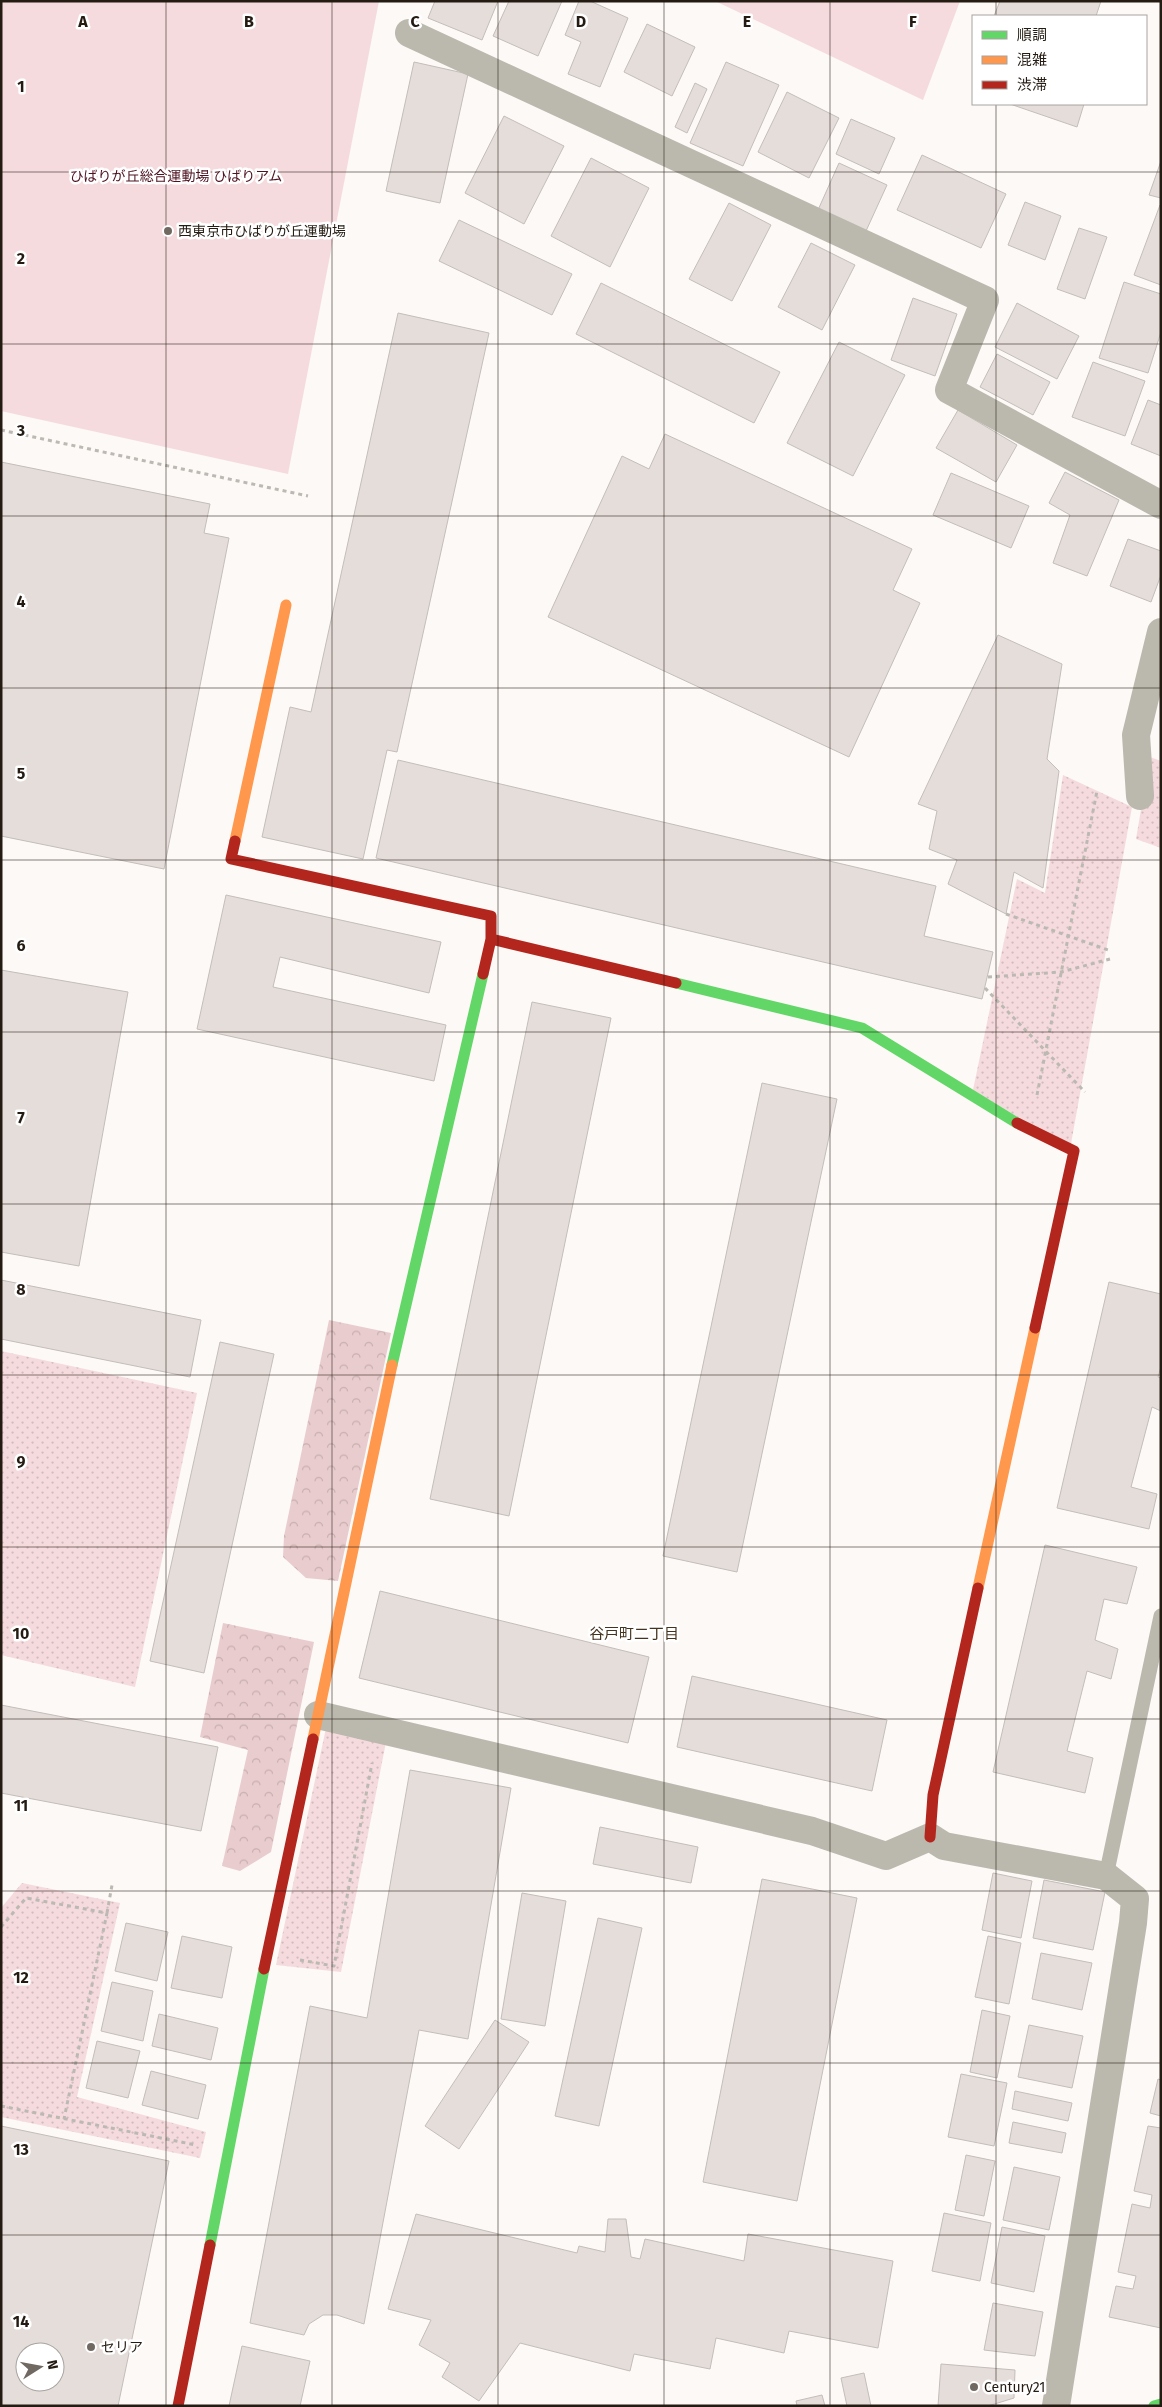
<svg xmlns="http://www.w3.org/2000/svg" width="1162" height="2407" font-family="'Fira Sans','Noto Sans JP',sans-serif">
<defs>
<pattern id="forest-crowns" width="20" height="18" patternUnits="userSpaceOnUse" patternTransform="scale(1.25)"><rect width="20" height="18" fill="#e9ccce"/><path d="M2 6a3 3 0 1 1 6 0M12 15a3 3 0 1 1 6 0" fill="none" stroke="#c8afb0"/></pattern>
<pattern id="park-dots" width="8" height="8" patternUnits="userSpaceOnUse" patternTransform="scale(1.25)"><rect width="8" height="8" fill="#f5dbdd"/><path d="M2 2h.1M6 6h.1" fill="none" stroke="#d2bbbd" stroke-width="1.8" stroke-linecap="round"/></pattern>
</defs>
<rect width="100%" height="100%" fill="#fcf9f6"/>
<path fill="url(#forest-crowns)" d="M329,1320l62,13 -53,248 -32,-3 -23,-21 1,-21z
M223,1623l91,19 -43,210 -31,19 -18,-5 26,-116 -48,-13z"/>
<path fill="url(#park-dots)" d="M1150,757l11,4v87l-25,-9z
M1063,775l69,32 -62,342 -97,-59 44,-211 28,14z
M1,1351l196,42 -62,294 -134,-32z
M326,1728l60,14 -45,230 -65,-7z
M22,1883l98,20 -43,194 129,35 -6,26 -199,-41v-209z"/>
<path fill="#f5dbdd" d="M1,1h378l-91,473 -287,-63z
M715,1h245l-37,99z"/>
<path fill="#e5ddd9" stroke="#c4bdba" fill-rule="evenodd" d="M435,1h63l-16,39 -54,-22z
M509,1h53l-24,55 -45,-20z
M579,1h11l38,17 -28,69 -32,-13 13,-32 -16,-7z
M1000,1h101l-5,15h-102z
M647,24l48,23 -23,49 -48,-24z
M414,62l54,12 -28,129 -54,-12z
M726,62l53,23 -36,81 -53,-23z
M695,83l12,6 -20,44 -12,-6z
M787,92l52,26 -30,60 -51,-26z
M1010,104h74l-7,23z
M504,116l60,30 -40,78 -59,-31z
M851,119l44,19 -16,36 -43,-20z
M922,155l84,39 -25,54 -84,-38z
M591,158l58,30 -39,79 -59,-31z
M1161,161v37l-12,-3z
M839,163l48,22 -21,46 -48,-21z
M1025,202l36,14 -16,44 -37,-15z
M729,203l42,22 -39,76 -43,-22z
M1160,205h1v80l-27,-10z
M459,220l113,54 -20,41 -113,-54z
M1079,228l28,9 -22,62 -28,-10z
M811,243l44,22 -33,65 -44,-23z
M1124,282l37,12v38l-13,41 -49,-15z
M601,283l179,89 -26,51 -178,-89z
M913,298l44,16 -22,62 -44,-16z
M1017,303l62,33 -22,43 -62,-32z
M398,313l91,20 -92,419 -10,-2 -24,109 -101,-22 28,-130 21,5z
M839,342l66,33 -52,101 -66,-33z
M997,354l53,28 -17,33 -53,-28z
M1093,362l52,19 -20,55 -53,-19z
M1148,400l13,5v51l-30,-12z
M958,410l59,35 -21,37 -60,-34z
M665,434l247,115 -19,41 27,13 -71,154 -301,-140 74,-161 27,13z
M1,462l209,42 -6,29 25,5 -65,331 -163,-33z
M1065,472l54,28 -32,76 -34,-13 17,-48 -21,-12z
M951,473l78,33 -18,42 -78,-33z
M1128,539l33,12v24l-10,27 -41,-16z
M998,635l64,29 -15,95 12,12 -16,117 -29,-16 -8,42 -58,-30 9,-24 -28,-11 8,-38 -19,-7z
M398,760l538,126 -12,50 69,16 -11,47 -606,-141z
M226,895l215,47 -12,51 -149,-36 -7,30 173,38 -12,56 -237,-52z
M1,970l127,22 -49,274 -78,-14z
M532,1002l79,16 -102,498 -79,-17z
M762,1083l75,16 -100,473 -74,-16z
M1,1280l200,40 -11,57 -189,-38z
M1109,1282l52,12v73l-3,10 3,1v33l-9,-4 -21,80 26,7 -8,35 -92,-21z
M220,1342l54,12 -70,319 -54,-12z
M1045,1545l92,22 -10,37 -23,-5 -9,41 23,9 -7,30 -24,-8 -20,80 26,7 -8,35 -92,-21z
M380,1591l269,66 -21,86 -269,-65z
M692,1676l195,44 -15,71 -195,-44z
M1,1705l217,42 -17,84 -200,-38z
M410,1770l101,18 -43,251 -49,-9 -55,294 -27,-9h-14l-14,9 -5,11 -54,-12 60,-317 57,12z
M600,1827l98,20 -7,36 -98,-19z
M993,1873l39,8 -11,57 -39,-8z
M762,1879l95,19 -60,303 -94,-19z
M1044,1880l61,12 -12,58 -60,-12z
M522,1893l44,8 -21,125 -44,-7z
M598,1918l44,10 -43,198 -44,-10z
M126,1923l42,9 -11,49 -42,-10z
M182,1936l50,11 -10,51 -51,-10z
M988,1936l33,7 -12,61 -34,-7z
M1041,1953l51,10 -10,47 -50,-11z
M112,1982l41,9 -10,50 -42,-10z
M982,2010l28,6 -13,62 -27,-6z
M159,2014l59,14 -7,32 -59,-14z
M495,2020l34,22 -70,107 -34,-23z
M1029,2025l54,11 -11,52 -54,-11z
M97,2041l43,10 -12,47 -42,-10z
M151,2071l55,14 -8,34 -56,-14z
M961,2074l46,9 -13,63 -46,-9z
M1158,2079l3,1v36l-11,-3z
M1015,2091l57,12 -4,18 -56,-12z
M1013,2122l53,11 -4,20 -53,-10z
M1,2126l168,35 -51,245h-117zM25,2352h30v30h-30z
M1148,2126l13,2v200l-52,-11 7,-31 17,3 3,-13 -18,-4 14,-68 18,4 2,-13 -18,-4z
M966,2155l29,6 -11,55 -29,-6z
M1014,2167l46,10 -11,53 -46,-10z
M944,2213l47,10 -11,58 -48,-10z
M416,2214l161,39 2,-7 26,6 3,-33h18l5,38 9,2 5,-20 99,22 4,-27 145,27 -15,87 -89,-17 -5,22 -68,-15 -6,31 -76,-15 -4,17 -110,-28 -41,58 -37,-24 8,-14 -31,-18 12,-25 -43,-11z
M1002,2227l43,9 -11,56 -43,-9z
M993,2303l50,9 -8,44 -51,-6z
M242,2346l68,15 -10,45h-71z
M941,2364l74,6 -1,28 -26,8h-50z
M864,2373l7,33h-24l-6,-28z
M822,2395l3,11h-28l-1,-5z"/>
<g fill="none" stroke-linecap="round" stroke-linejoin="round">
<path stroke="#bbb9b2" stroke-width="3" stroke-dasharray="4 4" stroke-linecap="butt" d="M1,430l307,66
M1006,914l105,37
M988,977l73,-5 49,-13
M985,988l100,104
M1037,1095l60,-304
M107,1913l5,-28
M1,1927l25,-29 81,15 -43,206
M300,1960l34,6 38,-203
M1,2106l195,39"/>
<path stroke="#bbb8ad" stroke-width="15" d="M1106,1876l55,-260"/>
<path stroke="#bbb8ad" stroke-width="28" d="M409,33l576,267 -36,90 212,115
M1140,796l-4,-61 25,-103
M318,1715l494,116 74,25 44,-19 14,9 162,30 29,23 -2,24 -77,483"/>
<path stroke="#63d668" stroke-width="11" d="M676,983l186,45 155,95
M392,1365l91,-391
M210,2245l54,-276
M1154,2406l7,-2"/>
<path stroke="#ff974d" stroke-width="11" d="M235,841l51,-236
M978,1588l57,-260
M313,1739l79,-374"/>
<path stroke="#b3261e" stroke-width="11" d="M235,841l-4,18 260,57v23l-8,35
M491,939l185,44
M1017,1123l57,28 -39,177
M930,1837l3,-42 45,-207
M264,1969l49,-230
M178,2406l32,-161"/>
</g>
<path fill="none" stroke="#241c13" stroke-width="1" stroke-opacity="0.55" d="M166,1v2405M332,1v2405M498,1v2405M664,1v2405M830,1v2405M996,1v15M996,104v2302M1,172h1160M1,344h1160M1,516h1160M1,688h1160M1,860h1160M1,1032h1160M1,1204h1160M1,1375h1160M1,1547h1160M1,1719h1160M1,1891h1160M1,2063h1160M1,2235h1160"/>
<g fill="#706962" stroke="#fff" stroke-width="2">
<circle cx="168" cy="231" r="5"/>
<circle cx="91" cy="2347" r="5"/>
<circle cx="974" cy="2387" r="5"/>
</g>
<g text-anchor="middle" stroke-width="5" stroke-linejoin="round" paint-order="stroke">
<g font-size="14" fill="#4d1120" stroke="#fff">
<text x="176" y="181">ひばりが丘総合運動場 ひばりアム</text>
</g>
<g font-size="14" fill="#241c13" stroke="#fff" text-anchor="start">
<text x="178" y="236">西東京市ひばりが丘運動場</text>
<text x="101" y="2352">セリア</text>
<text x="984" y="2392">Century21</text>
</g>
<g font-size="15" fill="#44321d" stroke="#fff">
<text x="634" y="1639">谷戸町二丁目</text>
</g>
</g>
<g font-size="16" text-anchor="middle" font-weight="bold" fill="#241c13" stroke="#fff" stroke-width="5" stroke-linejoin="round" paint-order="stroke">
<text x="83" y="27">A</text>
<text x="249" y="27">B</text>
<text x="415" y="27">C</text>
<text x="581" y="27">D</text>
<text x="747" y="27">E</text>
<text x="913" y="27">F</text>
<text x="21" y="92">1</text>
<text x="21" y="264">2</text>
<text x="21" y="436">3</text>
<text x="21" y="607">4</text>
<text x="21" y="779">5</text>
<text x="21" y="951">6</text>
<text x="21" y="1123">7</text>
<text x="21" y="1295">8</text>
<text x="21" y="1467">9</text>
<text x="21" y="1639">10</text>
<text x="21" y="1811">11</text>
<text x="21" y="1983">12</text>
<text x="21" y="2155">13</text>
<text x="21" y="2327">14</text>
</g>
<rect width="1162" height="2407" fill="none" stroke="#241c13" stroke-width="5"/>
<rect x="972" y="15" width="175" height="90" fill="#ffffff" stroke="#a7a4a1"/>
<rect x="982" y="31" width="25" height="8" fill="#63d668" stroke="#a7a4a1"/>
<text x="1017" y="40" font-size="15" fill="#241c13">順調</text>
<rect x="982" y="56" width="25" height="8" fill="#ff974d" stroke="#a7a4a1"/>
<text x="1017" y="65" font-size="15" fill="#241c13">混雑</text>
<rect x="982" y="81" width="25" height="8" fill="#b3261e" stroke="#a7a4a1"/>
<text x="1017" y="90" font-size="15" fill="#241c13">渋滞</text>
<g transform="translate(40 2367) rotate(79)"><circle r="24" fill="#ffffff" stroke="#a7a4a1"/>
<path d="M0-4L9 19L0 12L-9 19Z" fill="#706962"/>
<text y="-8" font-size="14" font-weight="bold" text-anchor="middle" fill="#241c13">N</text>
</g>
</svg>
